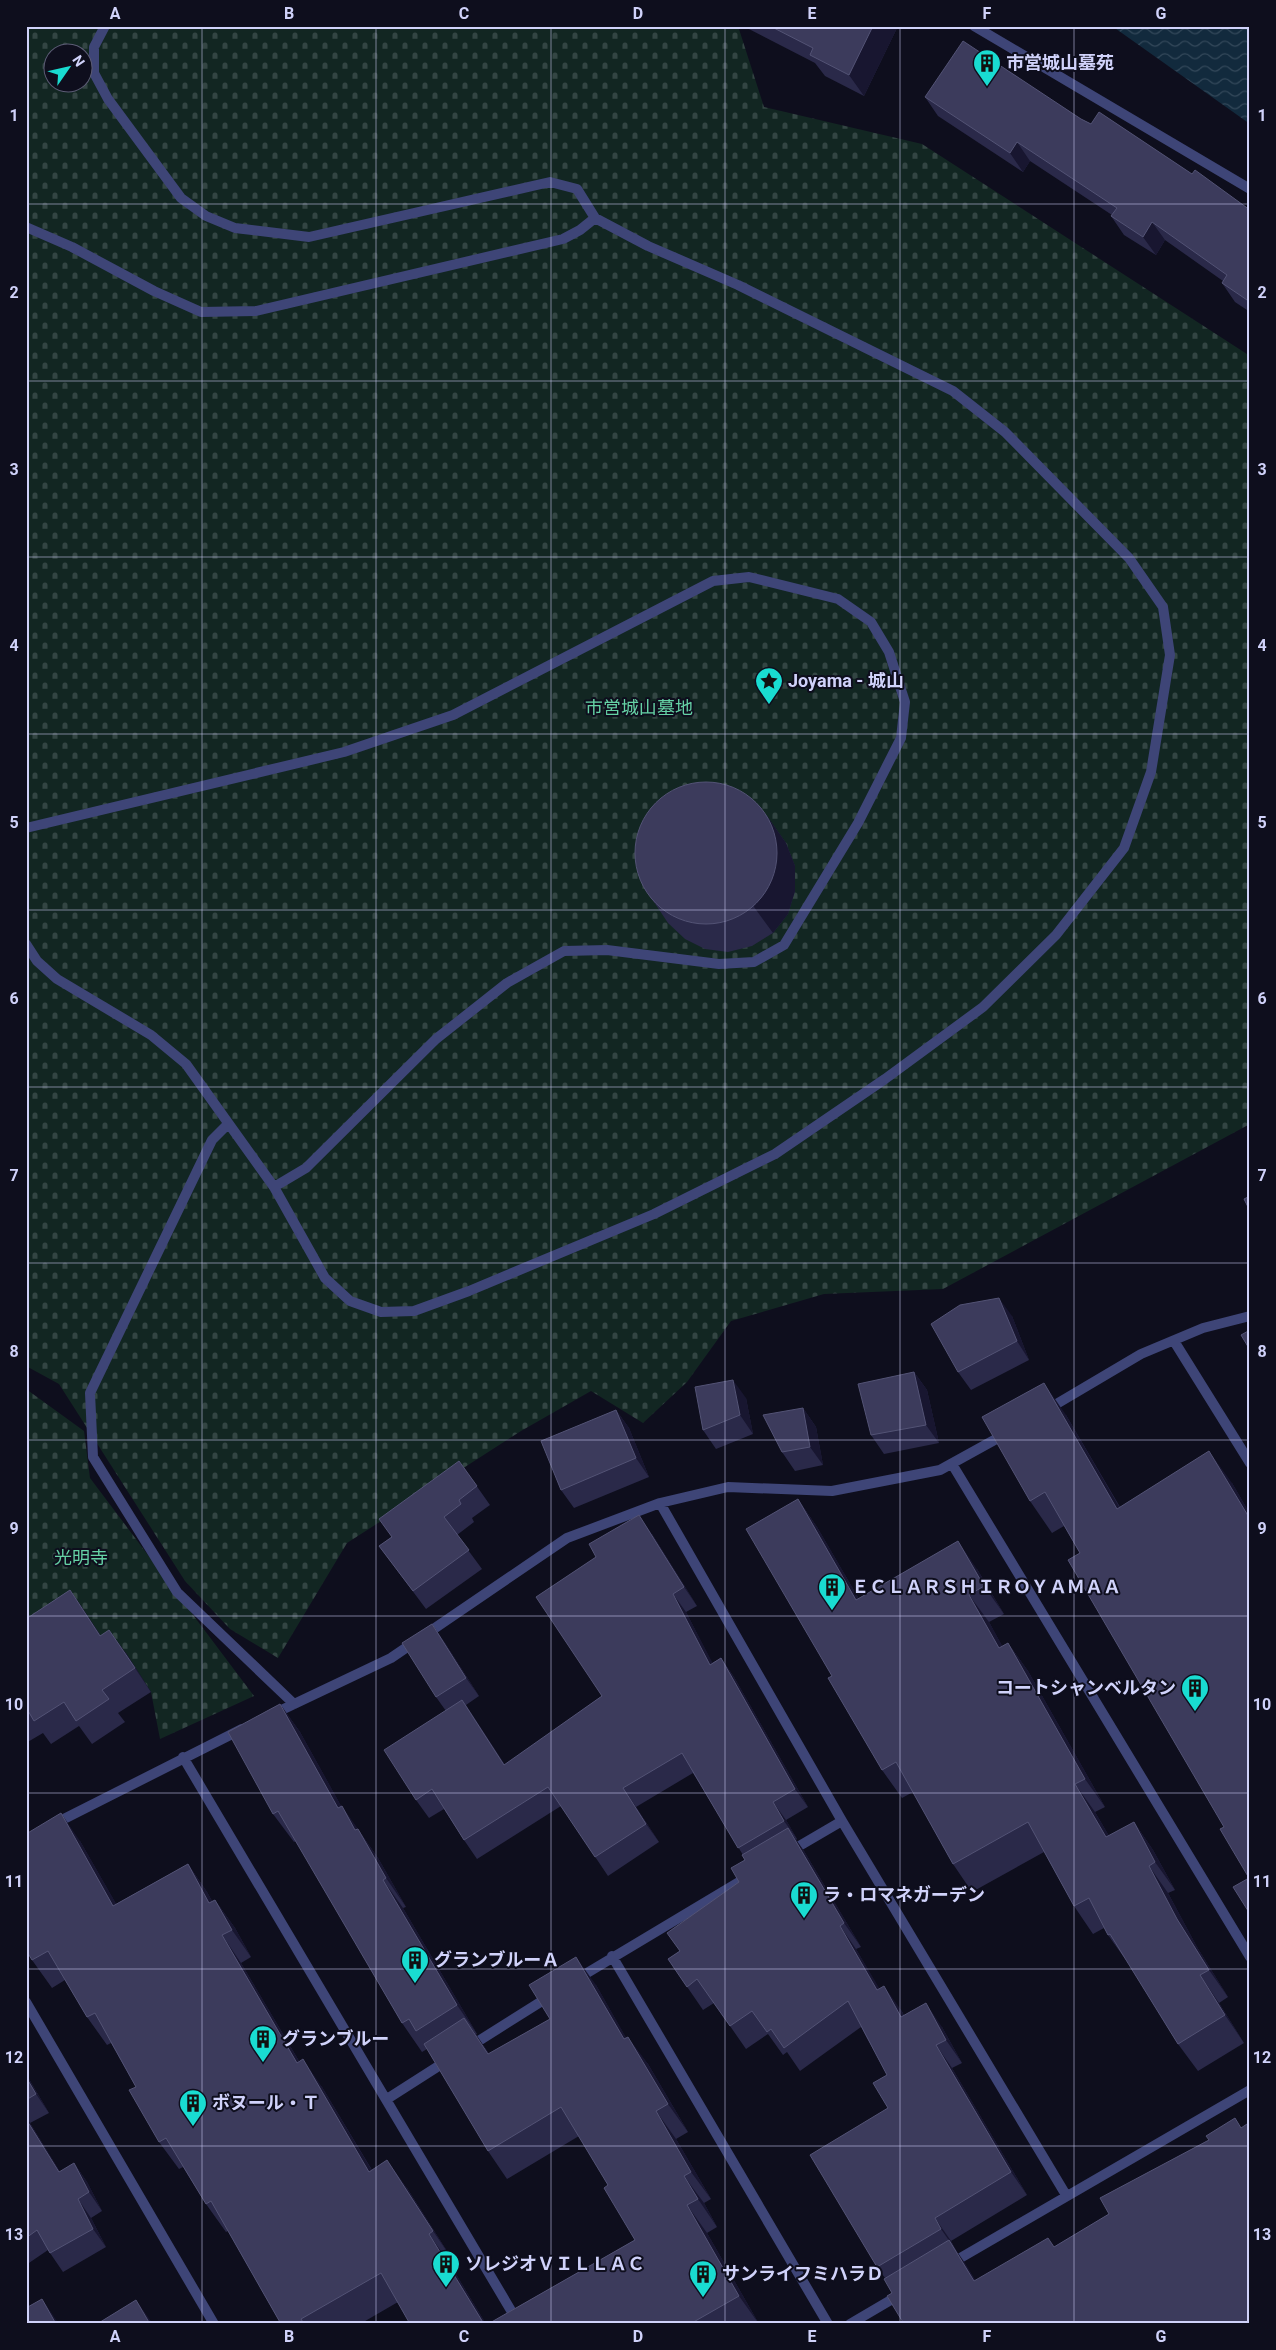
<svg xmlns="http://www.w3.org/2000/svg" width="1276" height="2350" font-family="Roboto,'Noto Sans JP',sans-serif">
<defs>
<pattern id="cemetery-stones" width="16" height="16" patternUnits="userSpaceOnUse" patternTransform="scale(1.25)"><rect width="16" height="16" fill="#122622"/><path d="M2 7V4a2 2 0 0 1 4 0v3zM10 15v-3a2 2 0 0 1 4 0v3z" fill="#334543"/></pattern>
<pattern id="water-waves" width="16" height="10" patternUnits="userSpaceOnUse" patternTransform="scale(1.25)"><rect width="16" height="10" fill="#122a3d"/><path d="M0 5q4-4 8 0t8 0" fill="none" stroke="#33485a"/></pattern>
</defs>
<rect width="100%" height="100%" fill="#0e0e1d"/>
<path fill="url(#cemetery-stones)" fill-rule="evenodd" d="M26,26h712l26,81 158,37 328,212v768l-307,165 -119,5 -93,27 -44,61 -44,41 -52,-32 -70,40 -174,112 -69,115 -48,-29 -45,-48 -126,-197 -33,-18zM52,52h30v30h-30z
M26,1389l58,42 6,47 164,218 -94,43 -9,-47 -25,-39h-100z"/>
<path fill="url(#water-waves)" d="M1112,26h138v98z"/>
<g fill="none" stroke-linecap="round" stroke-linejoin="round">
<path stroke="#3e4577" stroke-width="10" d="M974,26l276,163
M26,227l46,20 82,44 47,21 55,-1 307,-72 17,-9 15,-12
M26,828l318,-76 109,-37 260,-134 36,-4 89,22 33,23 18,30 16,50 -4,36 -43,85 -74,122 -30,17 -35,2 -112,-14 -43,1 -57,32 -71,56 -130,129 -32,19 51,91 25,23 31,11 33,-1 55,-20 185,-77 121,-60 110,-75 98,-72 73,-72 68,-87 27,-76 19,-117 -7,-48 -34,-49 -124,-126 -52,-41 -215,-106 -90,-39 -53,-28 -18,-29 -27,-7 -241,55 -74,-9 -29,-12 -25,-18 -73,-99 -14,-26v-26l11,-21
M26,944l11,17 20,18 94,56 35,29 88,123
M228,1124l-16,16 -122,253 3,64 84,135 117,112
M1174,1341l76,122
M1048,1409l93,-55 62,-26 47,-12
M952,1464l298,493
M660,1503l182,318 224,374
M271,1715l120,-57 176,-120 93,-35 68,-16 104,4 108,-21 67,-37
M183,1757l336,567
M52,1825l190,-96
M789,1852l53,-31
M612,1956l216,368
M577,1979l172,-103
M26,2002l188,322
M469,2047l81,-51
M387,2099l61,-39
M950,2264l300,-174
M850,2324l51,-30"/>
</g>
<path fill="#2a2949" d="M746,26h152l-34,70 -39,-20 -10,-13 -68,-35z
M925,97l156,22 111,55 58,36v102l-15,-10 -13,-19 1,-2 -58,-41 -9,15 -32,-20 -13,-19 1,-1 -82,-54 -7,11 -85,-56z
M767,816l19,27 9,23v25l-7,23 -15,19 -21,13 -24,6 -23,-3 -20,-10 -17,-16 -18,-27z
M1012,1316l17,44 -58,30 -13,-18z
M914,1372l13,18 12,53 -55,11 -13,-19z
M746,1398l7,36 -37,15 -13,-19z
M803,1408l13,19 7,38 -28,6 -13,-19z
M616,1410l13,18 20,49 -75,31 -13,-18z
M1066,1415l54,92 112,-24 18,31v400l-1,-36 -25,-51 -144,-274 -16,-27 -12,7 -22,-32z
M459,1461l31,44 -18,13 2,4 -17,13 25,34 -56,40 -47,-63 12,-9z
M798,1499l19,28 42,72 118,-30 27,45 -15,8 13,24 6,-3 20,28 77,136 -10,5 14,24 25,-14 19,28 22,40 -7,3 29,54 31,50 -9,6 25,40 -46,28 -20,-27 -50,-81 -20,-28 -4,-7 -11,6 -19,-28 -30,-54 -72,40 -19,-28 -40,-72 -11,6 -20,-28 -50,-94z
M652,1534l45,72 -11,6 26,51 9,-5 13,19 74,130 -22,13 11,19 -1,1 8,11 57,96 -5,2 23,40 22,21 3,5 38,12 20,36 -10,5 75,127 -76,46 6,11 18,28 79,-33 55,-33 100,-74 26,-22 15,206 -358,-31 -7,-15 -8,-11 11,-159 -1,-33 -26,-48 -61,44 -13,-19 -4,3 -15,-21 -22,15 -32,-46 -11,7 -35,-51 12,-8 59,-69 6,-22 -2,-5 -50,-82 -57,34 23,35 -51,34 -47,-70 -84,53 -13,-19 -20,-31 -15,9 -13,-18 30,-89 -10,-14 -4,-73 13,19 34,53 -13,9 39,60 97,-69 -6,-139z
M70,1590l31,46 25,17 25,39 -33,21 7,9 -33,22 -13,-18 -28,18 -8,-11 -17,10v-124z
M280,1704l20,28 41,74 21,29 16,23 28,49 -3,1 74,126h-1l13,20 61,-35 46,-34 30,53 22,26 40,68 -12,7 35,60 -7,4 13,24 -10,6 52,91h-271l147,-84 -27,-55 -29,-49 -72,43 -19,-28 -61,-102 -5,3 -20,-29 -106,-182 -2,1 -21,-28z
M80,1841l36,63 72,-40 19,28 5,9 3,-1 20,28 16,29 -10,6 58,98 23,26 50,83 35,18 45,71 -4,2 38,63h-76l-12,-22 -38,22h-79l-53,-93 -2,1 -20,-28 -23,-37 -4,2 -20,-27 -23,-55 -25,-44 -4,2 -20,-28 -22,-37 -13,8 -20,-28 -4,-48z
M26,2074l23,39 -19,10 30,49 14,-9 13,19 15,29 -11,7 15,29 -43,25 -15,-22 -22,15z"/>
<path fill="#181630" d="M873,26h25l-34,70 -15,-21z
M1017,142l13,19 -7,11 -13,-19z
M1152,222l13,18 -9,15 -13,-18z
M767,816l19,27 9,23v25l-7,23 -15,19 -19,-26z
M999,1298l13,18 17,44 -12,-19z
M914,1372l13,18 12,53 -13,-18z
M733,1380l13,18 7,36 -13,-19z
M1044,1383l22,32 73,126 -22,-32z
M803,1408l13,19 7,38 -13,-18z
M616,1410l13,18 20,49 -13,-19z
M1209,1451l23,32 18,31v5z
M798,1499l19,28 59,101 -20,-28z
M639,1515l13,19 45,72 -13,-19z
M958,1541l19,28 27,45 -20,-28z
M70,1590l16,23 30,47 -16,-24z
M673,1594l13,18 37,71 -13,-18z
M969,1595l20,27 30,54 -20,-28z
M432,1624l13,19 34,53 -13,-18z
M109,1630l17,23 25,39 -16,-24z
M1008,1643l20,28 77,136 -20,-28z
M721,1658l13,19 74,130 -13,-18z
M462,1700l13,19 42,65 -13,-19z
M280,1704l20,28 54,97 -12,-23 36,52 28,49 -68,-99z
M1075,1784l20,28 31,53 -20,-28z
M623,1788l13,19 23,35 -13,-18z
M773,1802l13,18 11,19 -13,-18z
M61,1813l19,28 53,92 -20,-27z
M1134,1822l19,28 22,40 -20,-28z
M788,1828l16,23 57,96 -17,-24z
M188,1864l19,28 22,39 -20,-28z
M1149,1866l19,27 29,54 31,50 -19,-27 -32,-51z
M383,1880l20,28 74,126 -20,-29z
M215,1900l20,28 16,29 -19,-27z
M840,1926l16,23 38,64 -17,-23z
M222,1935l19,28 75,127 -19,-27z
M576,1957l20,28 47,82 -19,-28z
M1200,1975l19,28 25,40 -19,-28z
M884,1986l17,24 16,30 -16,-23z
M926,2003l16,24 20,36 -16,-23z
M464,2018l20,28 24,36 -20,-28z
M628,2037l20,27 40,68 -20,-28z
M936,2045l16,23 75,127 -16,-23z
M303,2059l19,28 67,112 -20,-27z
M26,2074l23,39 -13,-19 -10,-17z
M656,2111l20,28 35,60 -20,-27z
M26,2117l4,6 42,68 -13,-19 -33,-53z
M387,2160l20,28 45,71 -19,-28z
M74,2163l13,19 15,29 -13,-19z
M684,2176l20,27 13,24 -19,-28z
M78,2199l13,19 15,29 -13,-18z
M687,2205l20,28 52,91 -20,-28z
M935,2218l16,23 6,11 -16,-23z
M429,2234l19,27 38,63h-2z
M949,2240l16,23 25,41 -16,-23z
M42,2299l17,25h-3z
M136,2300l17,24h-3z"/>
<path fill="#3c3b5c" stroke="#535375" d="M770,26h103l-24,49 -39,-20 3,-7z
M963,41l118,78 10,5 8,-12 93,62 3,-4 55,40v92l-28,-19 5,-8 -75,-53 -9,15 -32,-21 6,-8 -100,-66 -7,11 -85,-56z
M635 853a71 71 0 1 1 142 0a71 71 0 1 1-142 0Z
M1250,1196v15l-6,-12z
M999,1298l18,43 -59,31 -27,-48 29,-19z
M1250,1330v20l-9,-15z
M914,1372l12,53 -55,10 -13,-51z
M733,1380l7,35 -37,15 -8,-43z
M1044,1383l73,126 92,-58 41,68v395l-17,-27 16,-9 -29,-49 4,-2 -156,-267 12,-7 -35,-61 -15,9 -48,-84z
M803,1408l7,39 -28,5 -19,-37z
M616,1410l20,48 -75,32 -20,-49z
M459,1461l18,25 -18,14 2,4 -17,13 25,33 -56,41 -34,-45 13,-9 -13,-18z
M798,1499l58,101 102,-59 26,45 -15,9 30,53 9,-5 77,136 -10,5 31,53 28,-15 21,40 -6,4 28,53 32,51 -9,5 25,40 -47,29 -68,-110 -2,1 -19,-37 -15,8 -46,-84 -75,42 -57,-102 -14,8 -54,-92 4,-2 -86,-147z
M639,1515l45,72 -11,7 37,71 11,-7 74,131 -22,13 11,19 -46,27 -56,-95 -59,35 23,36 -51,33 -47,-70 -84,53 -32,-51 -16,11 -32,-50 78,-50 42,65 98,-69 -66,-99 60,-40 -7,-13z
M70,1590l30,46 9,-6 26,38 -33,22 7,9 -33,22 -12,-19 -30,19 -7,-12 -1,1v-91z
M432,1624l34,54 -30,19 -34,-54z
M280,1704l58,104 4,-2 13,24 3,-1 28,49 -3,2 74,125 -41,26 -7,-12 -7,4 -124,-212 -5,3 -45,-82z
M61,1813l52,93 75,-42 21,39 6,-3 17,30 -10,5 75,128 6,-4 66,113 18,-12 46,71 -4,3 55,90h-74l-29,-51 -80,46 3,5h-23l-70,-123 -5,3 -40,-66 -7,4 -30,-52 7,-3 -41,-74 -8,4 -39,-66 -16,9 -6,-10v-37l2,-1 -2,-4v-74z
M788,1828l56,95 -4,3 37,64 7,-4 17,31 25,-14 20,37 -10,5 75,127 -76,46 6,11 -64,38 -67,-112 78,-47 -15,-25 14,-8 -39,-74 -64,47 -13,-19 -4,3 -15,-21 -22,15 -33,-47 -10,8 -19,-28 12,-8 -13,-18 72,-51 -8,-14 14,-8 -3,-5z
M576,1957l48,82 4,-2 40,67 -12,7 35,61 -7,4 14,23 -11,6 52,91 -49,28h-202l147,-84 -31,-52 4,-3 -47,-78 -73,44 -64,-107 40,-26 24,36 62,-35 -21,-34z
M26,2077l10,17 -10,6z
M1235,2118l6,10 9,-6v202h-346l-17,-28 5,-3 -8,-14 65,-39 25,41 74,-43 6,9 55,-33 -9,-16 109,-58 -3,-4z
M26,2119l33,53 15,-9 15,29 -11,7 15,30 -43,24 -13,-23 -11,8z
M42,2299l14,25h-30v-16z
M136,2300l14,24h-53z"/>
<path fill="none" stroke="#d0d2fa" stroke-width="1" stroke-opacity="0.55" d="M202,26v2298M376,26v2298M551,26v2298M725,26v2298M900,26v2298M1074,26v2298M26,204h1224M26,381h1224M26,557h1224M26,734h1224M26,910h1224M26,1087h1224M26,1263h1224M26,1440h1224M26,1616h1224M26,1793h1224M26,1969h1224M26,2146h1224"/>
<defs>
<g id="building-pin" transform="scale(1.4375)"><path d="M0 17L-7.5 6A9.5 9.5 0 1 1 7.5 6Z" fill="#19dcd1" stroke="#0e0e1d"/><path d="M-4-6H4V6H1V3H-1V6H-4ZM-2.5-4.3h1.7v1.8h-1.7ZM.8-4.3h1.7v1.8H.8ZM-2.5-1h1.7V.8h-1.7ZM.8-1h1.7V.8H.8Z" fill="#111"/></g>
<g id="sight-pin" transform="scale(1.4375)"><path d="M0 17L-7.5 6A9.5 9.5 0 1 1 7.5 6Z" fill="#19dcd1" stroke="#0e0e1d"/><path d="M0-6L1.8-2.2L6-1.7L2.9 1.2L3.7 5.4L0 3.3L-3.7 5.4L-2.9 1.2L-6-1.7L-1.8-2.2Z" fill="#111"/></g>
</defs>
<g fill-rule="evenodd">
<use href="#building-pin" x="987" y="63"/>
<use href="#sight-pin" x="769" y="681"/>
<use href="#building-pin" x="832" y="1587"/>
<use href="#building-pin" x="1195" y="1688"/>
<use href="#building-pin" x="804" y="1895"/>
<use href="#building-pin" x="415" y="1960"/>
<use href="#building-pin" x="263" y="2039"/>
<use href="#building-pin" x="193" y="2103"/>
<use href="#building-pin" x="446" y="2264"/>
<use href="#building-pin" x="703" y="2274"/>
</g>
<g text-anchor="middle" stroke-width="4" stroke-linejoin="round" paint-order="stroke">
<g font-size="18" font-weight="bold" fill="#d0d2fa" stroke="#0e0e1d" text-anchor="start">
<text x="1006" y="69">市営城山墓苑</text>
<text x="788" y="687">Joyama - 城山</text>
<text x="851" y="1593">ＥＣＬＡＲＳＨＩＲＯＹＡＭＡＡ</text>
<text x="1176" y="1694" text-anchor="end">コートシャンベルタン</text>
<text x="823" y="1901">ラ・ロマネガーデン</text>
<text x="434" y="1966">グランブルーＡ</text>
<text x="282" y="2045">グランブルー</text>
<text x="212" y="2109">ボヌール・Ｔ</text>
<text x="465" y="2270">ソレジオＶＩＬＬＡＣ</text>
<text x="722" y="2280">サンライフミハラＤ</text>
</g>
<g font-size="18" fill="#65d1a5" stroke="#0e0e1d">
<text x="639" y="714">市営城山墓地</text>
<text x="81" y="1564">光明寺</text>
</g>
</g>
<rect width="1276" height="2350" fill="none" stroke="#0e0e1d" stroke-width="55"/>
<g transform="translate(68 68) rotate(56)"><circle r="24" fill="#0e0e1d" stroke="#5c5c75"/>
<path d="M0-4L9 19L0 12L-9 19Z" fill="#19dcd1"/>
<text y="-8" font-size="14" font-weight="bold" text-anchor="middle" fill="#d0d2fa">N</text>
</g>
<rect x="28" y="28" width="1220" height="2294" fill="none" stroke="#d0d2fa" stroke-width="2"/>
<g font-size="16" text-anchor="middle" font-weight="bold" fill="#d0d2fa">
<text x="115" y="19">A</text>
<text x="289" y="19">B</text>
<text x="464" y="19">C</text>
<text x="638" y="19">D</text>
<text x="812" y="19">E</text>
<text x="987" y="19">F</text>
<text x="1161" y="19">G</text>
<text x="14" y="121">1</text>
<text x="1262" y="121">1</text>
<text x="14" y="298">2</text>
<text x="1262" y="298">2</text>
<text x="14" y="475">3</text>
<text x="1262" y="475">3</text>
<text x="14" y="651">4</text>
<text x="1262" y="651">4</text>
<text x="14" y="828">5</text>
<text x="1262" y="828">5</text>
<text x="14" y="1004">6</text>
<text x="1262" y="1004">6</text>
<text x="14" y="1181">7</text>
<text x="1262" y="1181">7</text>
<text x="14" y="1357">8</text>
<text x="1262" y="1357">8</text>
<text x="14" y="1534">9</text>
<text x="1262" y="1534">9</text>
<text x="14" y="1710">10</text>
<text x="1262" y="1710">10</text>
<text x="14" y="1887">11</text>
<text x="1262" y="1887">11</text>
<text x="14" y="2063">12</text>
<text x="1262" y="2063">12</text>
<text x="14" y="2240">13</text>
<text x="1262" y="2240">13</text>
<text x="115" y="2342">A</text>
<text x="289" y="2342">B</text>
<text x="464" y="2342">C</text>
<text x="638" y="2342">D</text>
<text x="812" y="2342">E</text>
<text x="987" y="2342">F</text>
<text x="1161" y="2342">G</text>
</g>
</svg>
